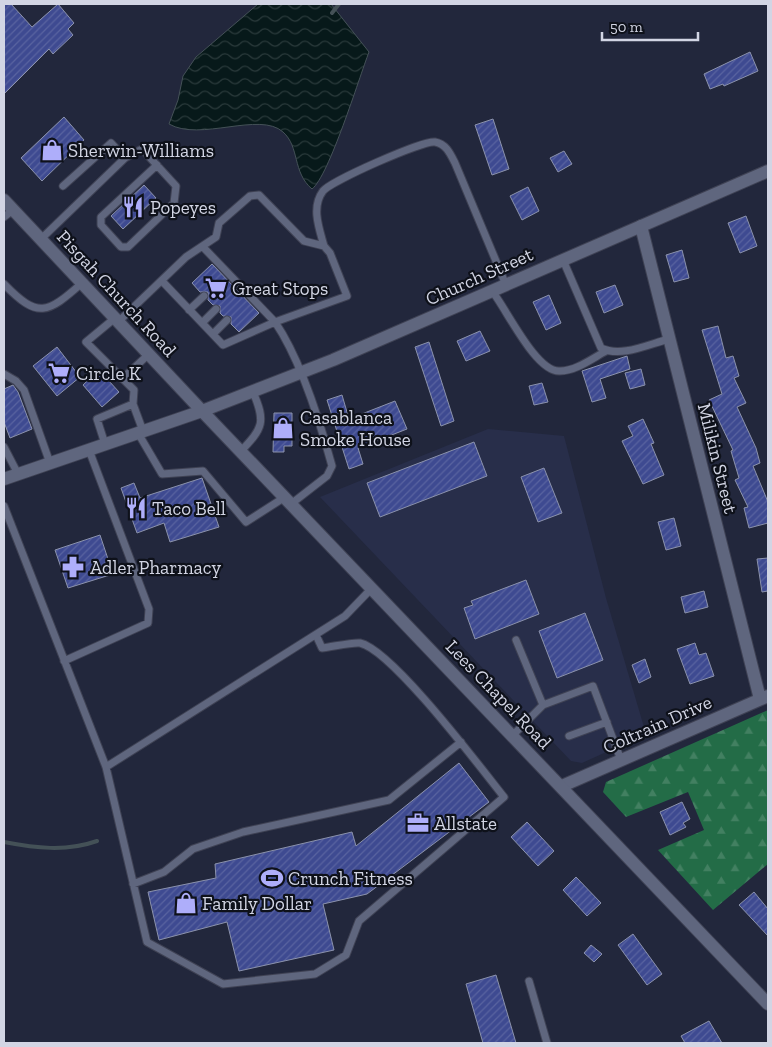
<svg xmlns="http://www.w3.org/2000/svg" width="772" height="1047" font-family="'Zilla Slab',serif">
<defs>
<pattern id="forest-firs" width="22" height="20" patternUnits="userSpaceOnUse" patternTransform="scale(1.25)"><rect width="22" height="20" fill="#236c47"/><path d="M5 1l3.5 6h-7zM16 11l3.5 6h-7z" fill="#428061"/></pattern>
<pattern id="water-waves" width="16" height="10" patternUnits="userSpaceOnUse" patternTransform="scale(1.25)"><rect width="16" height="10" fill="#07191a"/><path d="M0 5q4-4 8 0t8 0" fill="none" stroke="#2a3a3b"/></pattern>
<pattern id="building-hatch" width="6" height="6" patternUnits="userSpaceOnUse" patternTransform="scale(1.25)"><rect width="6" height="6" fill="#3e4a91"/><path d="M-1 1l2-2M0 6l6-6M5 7l2-2" fill="none" stroke="#5963a0"/></pattern>
</defs>
<rect width="100%" height="100%" fill="#22273c"/>
<path fill="#282e4a" d="M488,429l76,7 42,162 40,136 -64,29 -11,-2 -251,-264z"/>
<path fill="url(#forest-firs)" d="M768,710v154l-55,46 -55,-60 46,-20 -16,-38 -62,25 -23,-25 3,-10z"/>
<path fill="url(#water-waves)" stroke="#445157" d="M258,4h73l38,48c-10,26 -40,124 -57,137 -20,-17 -12,-42 -29,-57 -23,-21 -83,10 -114,-8l9,-24 5,-24 13,-19z"/>
<g fill="none" stroke-linecap="round" stroke-linejoin="round">
<path stroke="#445157" stroke-width="4" d="M332,13l7,-9
M4,842c31,6 62,10 93,-1"/>
</g>
<path fill="url(#building-hatch)" stroke="#8b92ac" d="M4,4h7l21,23 26,-23 16,19 -6,6 5,6 -20,19 -4,-5 -45,45z
M750,52l8,19 -34,15 -1,-2 -13,5 -6,-15z
M64,117l20,23 -42,41 -21,-23z
M493,119l16,50 -17,6 -17,-50z
M564,151l8,13 -14,8 -8,-14z
M144,185l12,13 -33,31 -12,-13z
M528,187l11,24 -17,9 -12,-24z
M746,216l11,30 -17,7 -12,-30z
M682,250l7,28 -15,4 -8,-27z
M212,264l47,49 -20,19 -8,-8v-7l-8,-1 -3,-3v-7l-7,-1 -5,-5v-8h-8l-8,-9z
M615,285l8,20 -19,8 -8,-21z
M549,295l12,28 -15,7 -13,-28z
M718,326l8,32 7,-2 6,20 -5,2 12,25 -9,4 19,41 4,15 -7,3 15,36v21l-19,5 -5,-20 4,-1 -13,-27 4,-2 -8,-27 2,-1 -24,-50 13,-6 -20,-64z
M480,331l10,20 -24,10 -9,-20z
M429,342l25,79 -13,5 -26,-79z
M57,347l23,30 -23,19 -24,-30z
M627,356l3,13 -30,10 6,19 -14,4 -10,-31z
M641,369l4,16 -15,4 -5,-16z
M99,370l20,22 -17,15 -19,-22z
M542,383l6,19 -14,3 -5,-19z
M13,385l5,7 14,37 -22,9 -6,-16v-33z
M342,395l7,24 46,-18 12,28 -49,19 5,16 -14,5 -22,-69z
M274,413h18v33h-8v6h-11z
M643,419l11,24 -3,1 13,31 -21,9 -21,-43 11,-5 -5,-10z
M474,442l13,34 -107,41 -13,-34z
M544,468l18,45 -24,9 -17,-45z
M202,478l17,49 -49,15 -6,-19 -27,10 -16,-45 13,-5 6,15z
M674,518l7,28 -15,4 -8,-28z
M100,535l13,39 -45,14 -13,-38z
M768,558v33l-6,1 -5,-33z
M526,580l13,34 -64,25 -11,-31 9,-3 -2,-4z
M704,591l4,16 -23,6 -4,-16z
M585,613l18,47 -46,18 -18,-47z
M695,643l4,12 7,-2 8,23 -24,8 -13,-35z
M645,659l6,18 -12,6 -7,-18z
M459,763l30,39 -122,92 -44,10 11,46 -95,21 -12,-49 -68,18 -11,-48 68,-14 -1,-14 137,-32 4,14z
M682,802l8,17 -7,4 3,4 -16,8 -10,-23z
M527,822l27,29 -16,15 -27,-29z
M576,877l25,26 -14,13 -24,-26z
M754,892l14,17v27l-29,-31z
M633,934l29,40 -15,11 -29,-40z
M591,945l11,9 -8,8 -10,-9z
M496,975l20,68h-33l-17,-59z
M709,1021l13,22h-37l-4,-7z"/>
<g fill="none" stroke-linecap="round" stroke-linejoin="round">
<g stroke="#3f4254" stroke-width="9">
<path id="lane" d="M63,186l48,-43 14,15
M4,217l9,-7
M41,239l84,-81 17,-9 34,37 -2,17 -46,44h-7l-20,-22v-8l56,-52
M324,246c-5,-18 -13,-39 -1,-55 8,-10 100,-51 112,-49 11,2 15,11 20,21l51,122
M563,260l38,88c20,10 48,-4 68,-9
M162,281l61,64 52,-23 -72,-75
M4,284c34,35 43,30 78,-1
M492,291c14,17 44,82 68,80 16,0 33,-13 46,-20
M189,310l15,-14
M115,318l-29,24 48,48 -1,14 10,27
M118,322l68,-65 30,-20 3,-14 31,-27 9,-1 45,46 20,5 6,7 17,43 -72,26c26,38 45,100 57,144l-5,10 -36,28
M202,323l14,-14
M213,334l14,-14
M4,374l12,7 8,9 26,73
M122,379l27,-25
M138,433l24,41 41,-3 43,51 39,-25
M105,444l-8,-25 36,-15
M4,447l14,27
M241,451c22,-23 25,-29 12,-59
M4,506l102,261 239,-151 27,-28
M516,640l27,65
M64,661l84,-38 1,-14 -60,-159
M513,735l30,-30 50,-19 28,74
M569,736l38,-14
M106,767l41,175 76,42 92,-10 31,-19 13,-34 145,-124c-24,-30 -112,-147 -144,-154 -8,-1 -28,4 -38,5l-6,-13
M133,884l31,-12 29,-23 50,-17 146,-32 72,-58
M529,981l18,62"/>
</g>
<g stroke="#3f4254" stroke-width="14">
<path id="street" d="M641,226l119,473
M562,786l206,-90"/>
</g>
<g stroke="#3f4254" stroke-width="14">
<path id="secondary" d="M4,200l198,211 566,593
M4,479l198,-68 131,-51 435,-189"/>
</g>
<use href="#lane" stroke="#5f667e" stroke-width="7"/>
<use href="#street" stroke="#5f667e" stroke-width="12"/>
<use href="#secondary" stroke="#5f667e" stroke-width="12"/>
</g>
<defs>
<g id="shop-bare" transform="scale(1.725)"><path d="M-5-2.5h2.3a2.7 3.5 0 0 1 5.4 0H5L5.5 6h-11ZM-1.5-2.5h3a1.5 2.3 0 0 0-3 0Z" fill="#aeaefa" stroke="#0e111a" stroke-width="2.5" paint-order="stroke"/></g>
<g id="restaurant-bare" transform="scale(1.725)"><path d="M-5-6h1v4h1v-4h1v4h1v-4h1v5L-1.5 .5V6h-2V.5L-5-1ZM5-6V6H3V1.5H1.5Q1.5-4 5-6Z" fill="#aeaefa" stroke="#0e111a" stroke-width="2.5" paint-order="stroke"/></g>
<g id="supermarket-bare" transform="scale(1.725)"><path d="M-6-5.5h2.5l.6 2H6L4.5 2H-2.5L-4.4-4H-6ZM-1.5 3.2a1.3 1.3 0 1 0 .1 0ZM3 3.2a1.3 1.3 0 1 0 .1 0Z" fill="#aeaefa" stroke="#0e111a" stroke-width="2.5" paint-order="stroke"/></g>
<g id="pharmacy-bare" transform="scale(1.725)"><path d="M-2-6h4v4h4v4h-4v4h-4v-4h-4v-4h4Z" fill="#aeaefa" stroke="#0e111a" stroke-width="2.5" paint-order="stroke"/></g>
<g id="office-bare" transform="scale(1.725)"><path d="M-6-3h4V-5.5h4V-3h4V5H-6ZM-1-4.5V-3h2v-1.5ZM-6 0V1H6V0Z" fill="#aeaefa" stroke="#0e111a" stroke-width="2.5" paint-order="stroke"/></g>
<g id="stadium-bare" transform="scale(1.725)"><path d="M0-5a6.5 5 0 1 0 0 10a6.5 5 0 1 0 0-10ZM-3.5-1.8h7v3.6h-7Z" fill="#aeaefa" stroke="#0e111a" stroke-width="2.5" paint-order="stroke"/></g>
</defs>
<g fill-rule="evenodd">
<use href="#shop-bare" x="52" y="150"/>
<use href="#restaurant-bare" x="133" y="207"/>
<use href="#supermarket-bare" x="216" y="288"/>
<use href="#supermarket-bare" x="59" y="373"/>
<use href="#shop-bare" x="283" y="428"/>
<use href="#restaurant-bare" x="136" y="508"/>
<use href="#pharmacy-bare" x="73" y="567"/>
<use href="#office-bare" x="418" y="823"/>
<use href="#stadium-bare" x="272" y="878"/>
<use href="#shop-bare" x="186" y="903"/>
</g>
<g text-anchor="middle" stroke-width="4.5" stroke-linejoin="round" paint-order="stroke">
<g font-size="19" fill="#d2d5e4" stroke="#0e111a" text-anchor="start">
<text x="68" y="157">Sherwin-Williams</text>
<text x="150" y="214">Popeyes</text>
<text x="232" y="295">Great Stops</text>
<text x="76" y="380">Circle K</text>
<text x="300" y="424">Casablanca<tspan x="300" dy="22">Smoke House</tspan></text>
<text x="152" y="515">Taco Bell</text>
<text x="90" y="574">Adler Pharmacy</text>
<text x="434" y="830">Allstate</text>
<text x="288" y="885">Crunch Fitness</text>
<text x="202" y="910">Family Dollar</text>
</g>
<g font-size="19" fill="#d2d5e4" stroke="#0e111a">
<text transform="translate(479 276) rotate(-24)" y="7">Church Street</text>
<text transform="translate(117 293) rotate(47)" y="7">Pisgah Church Road</text>
<text transform="translate(718 458) rotate(76)" y="7">Milikin Street</text>
<text transform="translate(499 694) rotate(46)" y="7">Lees Chapel Road</text>
<text transform="translate(657 724) rotate(-24)" y="7">Coltrain Drive</text>
</g>
</g>
<rect width="772" height="1047" fill="none" stroke="#d2d5e4" stroke-width="10"/>
<path d="M602 32v8h96v-8" fill="none" stroke="#d2d5e4" stroke-width="2.5"/>
<text x="610" y="32" font-size="15" fill="#d2d5e4" stroke="#0e111a" stroke-width="4" paint-order="stroke">50 m</text>
</svg>
